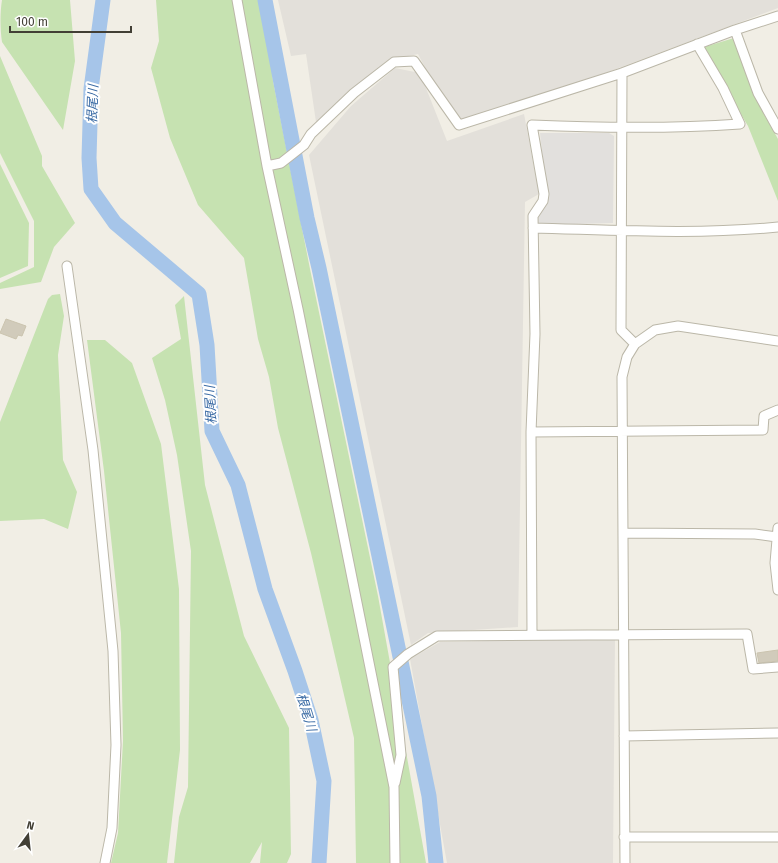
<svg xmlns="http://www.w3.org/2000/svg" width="778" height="863" font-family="'Fira Sans','Noto Sans JP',sans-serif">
<rect width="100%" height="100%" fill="#f1eee5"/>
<path fill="#e3e0da" d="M278,0h500v8l-321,121 -39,-75 -19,4 -83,64 -10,-68 -15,2z
M395,68l25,5 27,68 77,-27 15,80 -14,8 -7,425 -90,6 -17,12 -102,-490 42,-49z
M615,638l-2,225h-166l-37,-204 30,-17z"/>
<path fill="#c6e2b1" d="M2,0h68l5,61 -12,69 -61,-88c-2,-13 -2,-30 0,-42z
M156,0h109l8,81 37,188 68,327 48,267h-70l-2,-125 -43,-185 -33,-125 -9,-51 -11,-38 -14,-81 -46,-53 -28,-67 -19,-70 8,-27z
M734,38l31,78 13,23v62l-30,-75 -47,-78z
M0,56l42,100v10l33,57 -21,24 -13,35 -41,7v-6l34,-16v-46l-34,-68z
M0,164l29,59 -1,43 -28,12z
M60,294l4,22 -6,39 5,105 14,32 -9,37 -24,-10 -44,2v-99l48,-123 4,-4z
M184,296l21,189 39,151 45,92 2,126 -4,9h-27l2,-21 -12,21h-76l5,-46 9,-30 3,-236 -14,-96 -12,-55 -13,-42 29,-19 -6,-34z
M87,340h18l27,23 29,81 18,145 1,161 -13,113h-56l7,-30 5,-92 -2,-108 -17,-162z"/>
<path fill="#e2e0dd" d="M540,133h69l5,3 -1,87 -77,2 1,-20 10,-6z"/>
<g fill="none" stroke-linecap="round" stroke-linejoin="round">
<path stroke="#a6c5e9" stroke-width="15" d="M103,0l-12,89 -2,69 2,31 24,34 84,71 8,51 5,86 26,54 27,104 30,82 16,49 13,61 -5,82
M265,0l42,218 12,50 110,528 7,67"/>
</g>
<path fill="#d1cbbb" stroke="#cbc4af" d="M6,319l20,7 -4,10 -4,-1 -2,4 -16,-6z
M778,650v11l-19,2 -2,-10z"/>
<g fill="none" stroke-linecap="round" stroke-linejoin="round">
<g stroke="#bbb7a8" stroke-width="11">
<path id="minor" d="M237,0l30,166 31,143 96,478 1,76
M735,30l23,63 20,36
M622,73l-1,257 14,14
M267,166l14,-3 23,-18 7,-11 43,-41 40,-31 20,-1 45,64 163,-52 113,-43 43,-14
M533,228c82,2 163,7 245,-1
M67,266l26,184 20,201 3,94 -4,83 -7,35
M531,432l232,-2 1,-14 14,-6
M778,528l-3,35 3,27
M624,533l131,1 22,3
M532,635l-1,-203 4,-98 -2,-118 10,-15 1,-7 -12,-69c70,3 138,4 208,-1l-17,-36 -26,-44
M624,736l154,-3
M395,783l6,-28 -8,-88 15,-13 29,-18 310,-2 6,35 25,-2
M624,837h154
M625,863l-3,-486 5,-20 8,-13 20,-14 23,-4 100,15"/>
</g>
<use href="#minor" stroke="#fff" stroke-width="9"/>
</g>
<g text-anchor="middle" stroke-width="4" stroke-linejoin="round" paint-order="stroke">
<g font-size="13" font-style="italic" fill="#396aa4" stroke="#fff">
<text transform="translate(92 104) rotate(-88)" y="5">根尾川</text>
<text transform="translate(210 405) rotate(-93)" y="5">根尾川</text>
<text transform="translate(307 712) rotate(73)" y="5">根尾川</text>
</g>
</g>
<g transform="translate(28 835) rotate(15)" stroke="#ffffff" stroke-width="3" paint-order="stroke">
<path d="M0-3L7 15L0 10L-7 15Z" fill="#423f35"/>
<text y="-6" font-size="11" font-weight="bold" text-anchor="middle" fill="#423f35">N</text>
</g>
<path d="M10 26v6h121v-6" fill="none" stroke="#423f35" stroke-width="2"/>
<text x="16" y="26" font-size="12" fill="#423f35" stroke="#ffffff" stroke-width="3" paint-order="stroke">100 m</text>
</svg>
